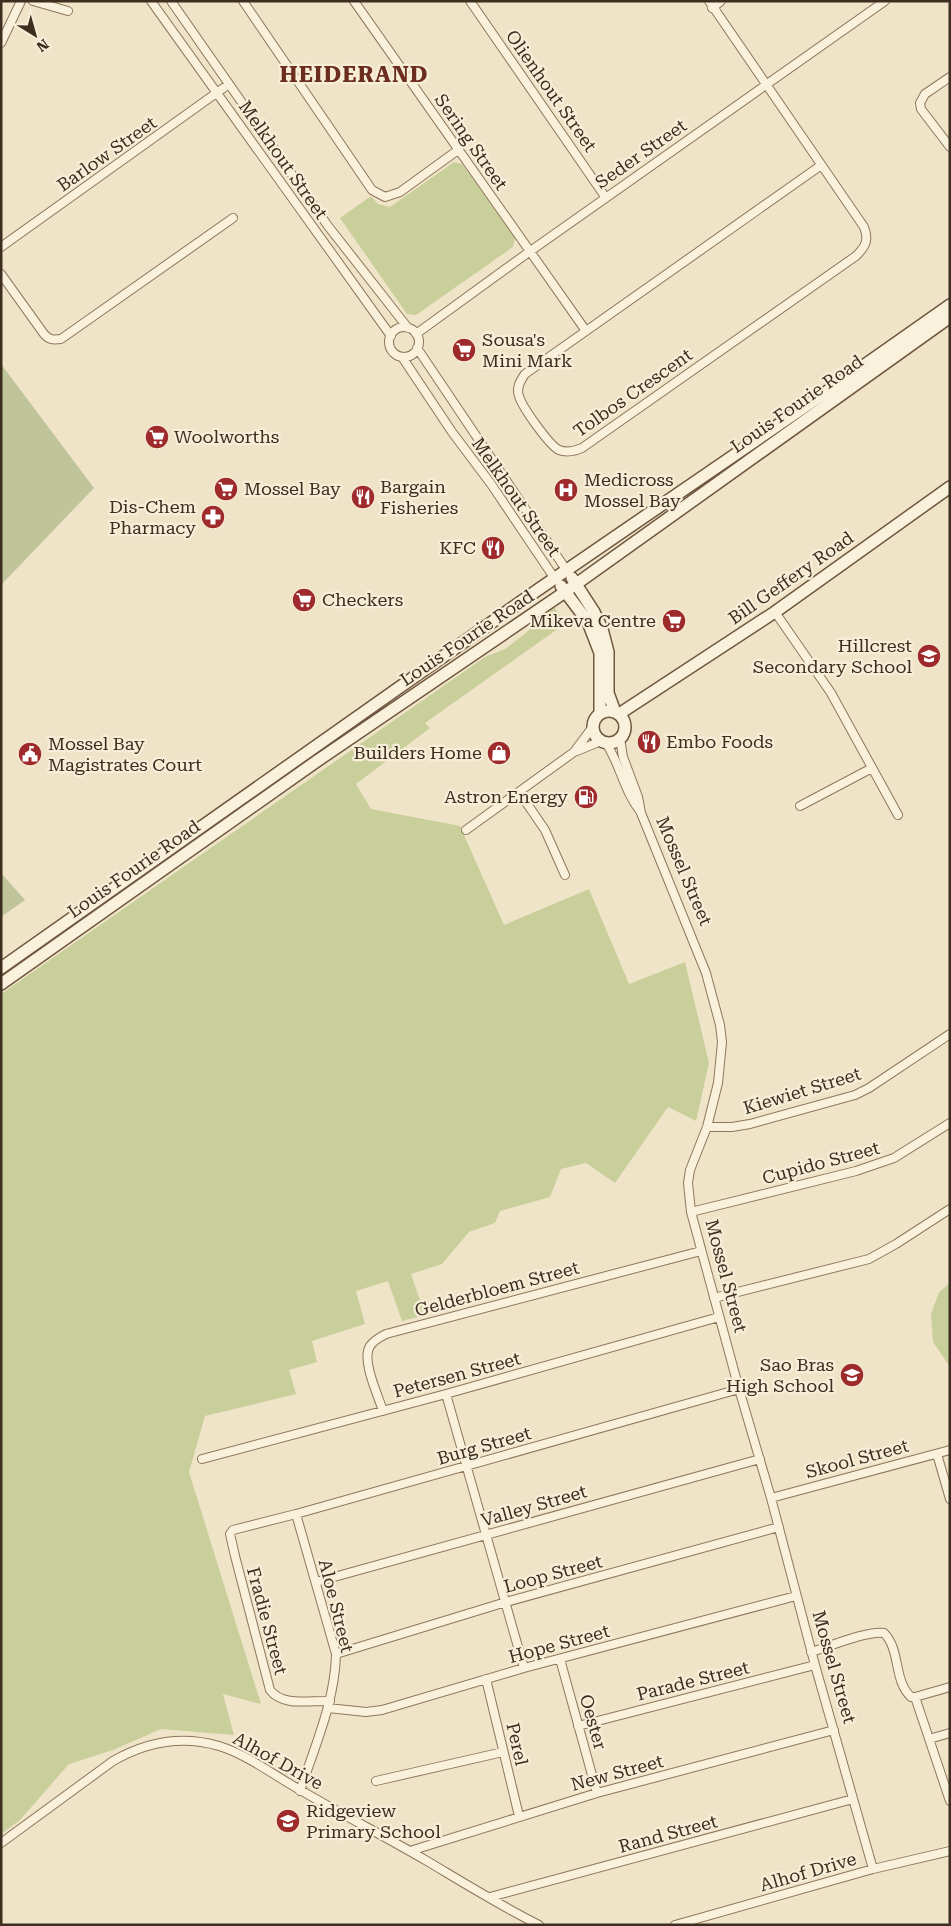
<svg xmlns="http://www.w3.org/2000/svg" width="951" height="1926" font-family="'Roboto Serif',serif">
<rect width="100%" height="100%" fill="#f0e4c8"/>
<path fill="#c9cf9b" d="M454,162l8,2 53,74 -2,9 -97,68 -9,-1 -67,-96 31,-22 7,8 12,3z
M554,607l12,16 -141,100 5,5 -74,56 15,25 89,17 44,99 85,-36 40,95 56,-22 24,101 -13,58 -28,-14 -53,76 -29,-20 -25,6 -11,28 -50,14 -5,12 -26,9 -27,32 -31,10 14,41 -23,6 -14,-40 -32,10 9,33 -53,17 5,21 -28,8 7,24 -91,22 -16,56 72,232 -38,-10 11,41 -73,-6 -48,21 -44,14 -49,56 -19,14v-840l484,-337 20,-8 21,-16 9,-10z
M950,1283v84l-17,-25 -2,-28 8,-22z"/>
<path fill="#bfc49a" d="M1,364l93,124 -93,97z
M1,873l24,27 -24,17z"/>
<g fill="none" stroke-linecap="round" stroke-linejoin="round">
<g stroke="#8d765c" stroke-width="10">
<path id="street" d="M33,1l35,10
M151,1l240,335
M171,1l157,225 80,102
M243,1l129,189 13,7 15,-5 58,-42
M354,1l232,330
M470,1l136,197
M709,1l155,226c5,13 2,19 -8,29l-274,192c-7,3 -15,5 -23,2 -10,-5 -37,-43 -40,-54 -3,-8 1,-15 6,-22l295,-208
M712,8l9,-7
M1,43l20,-42
M950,77l-25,17 -5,9 1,6 29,38
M1,247l228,-163
M1,274l43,60c5,6 9,6 17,5l172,-121
M389 342a15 15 0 1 1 30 0a15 15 0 1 1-30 0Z
M416,334l113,-82 356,-251
M417,348l150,223
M402,357l50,75 39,52 64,95
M775,612l56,81 67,122
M620,738l3,19 15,40 3,16 65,160 14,52 2,17 -4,41 -11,44 -17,43 -2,13 3,29 48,177 32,109 44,167 58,204
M606,743c14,21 18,48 34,68
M577,751l24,-10
M519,792l26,38 20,45
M800,806l72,-38
M466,830l108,-78 18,-24
M707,1127h25l18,-3 105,-29 14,-7 81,-54
M691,1212l165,-41 38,-13 56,-35
M714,1298l155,-39 27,-15 54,-35
M446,1394l78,274
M383,1411c-5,-16 -22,-51 -13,-65 4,-6 10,-9 16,-12l315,-83
M937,1454l13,45
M202,1459l244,-65 273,-77
M771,1498l179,-48
M296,1514l40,140c-1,47 -21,92 -36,137
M316,1582l444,-123
M811,1652c17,-5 57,-22 73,-19 17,17 9,47 27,64h4l35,-10
M336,1654l170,-52 273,-75
M560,1659l37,134
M486,1679l33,137
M915,1697l35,104
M330,1701c-20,-1 -47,6 -60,-11l-35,-134 -5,-22 3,-4 63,-16 443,-125
M328,1708l38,4 16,-2 142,-42 272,-72
M578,1726l237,-61
M929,1739l21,-6
M376,1781l127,-29
M1,1843l112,-82c33,-19 69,-26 106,-15 29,9 56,30 83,45 41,24 84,46 125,70 37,22 74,45 112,64
M410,1851l187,-58 237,-63
M490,1897l363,-98
M675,1925l198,-56 77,-18"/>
</g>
<g stroke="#6f573f" stroke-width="14">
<path id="secondary" d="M572,578l22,34 8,17 6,23v41l7,19
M561,586l27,36 12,31v60
M593 727a16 16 0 1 1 32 0a16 16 0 1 1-32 0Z
M619,714l156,-102 175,-125
M1,968l538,-379 280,-192 131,-92
M1,984l316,-223 248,-169 385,-275"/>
</g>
<use href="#street" stroke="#faf1dc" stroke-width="8"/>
<use href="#secondary" stroke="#faf1dc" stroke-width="11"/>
</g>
<defs>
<g id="supermarket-disc" transform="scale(1.25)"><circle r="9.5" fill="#9e2a2b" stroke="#f7eed8"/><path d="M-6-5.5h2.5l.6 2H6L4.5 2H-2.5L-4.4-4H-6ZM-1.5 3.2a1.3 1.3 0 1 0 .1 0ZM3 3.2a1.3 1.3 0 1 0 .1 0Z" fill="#fff"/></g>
<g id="hospital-disc" transform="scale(1.25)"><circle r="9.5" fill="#9e2a2b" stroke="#f7eed8"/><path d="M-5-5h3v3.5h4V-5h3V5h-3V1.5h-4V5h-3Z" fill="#fff"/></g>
<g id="restaurant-disc" transform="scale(1.25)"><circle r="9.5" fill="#9e2a2b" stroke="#f7eed8"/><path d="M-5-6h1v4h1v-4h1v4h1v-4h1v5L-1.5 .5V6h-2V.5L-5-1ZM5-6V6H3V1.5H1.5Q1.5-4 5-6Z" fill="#fff"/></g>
<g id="pharmacy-disc" transform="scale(1.25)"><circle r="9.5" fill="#9e2a2b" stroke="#f7eed8"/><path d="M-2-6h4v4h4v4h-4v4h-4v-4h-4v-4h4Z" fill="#fff"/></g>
<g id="school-disc" transform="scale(1.25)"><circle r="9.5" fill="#9e2a2b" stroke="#f7eed8"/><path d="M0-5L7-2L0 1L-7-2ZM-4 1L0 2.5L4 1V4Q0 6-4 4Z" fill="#fff"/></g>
<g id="shop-disc" transform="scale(1.25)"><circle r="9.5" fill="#9e2a2b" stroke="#f7eed8"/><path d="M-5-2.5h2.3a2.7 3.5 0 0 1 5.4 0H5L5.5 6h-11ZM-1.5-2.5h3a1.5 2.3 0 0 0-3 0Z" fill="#fff"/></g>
<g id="civic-disc" transform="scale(1.25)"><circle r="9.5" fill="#9e2a2b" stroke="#f7eed8"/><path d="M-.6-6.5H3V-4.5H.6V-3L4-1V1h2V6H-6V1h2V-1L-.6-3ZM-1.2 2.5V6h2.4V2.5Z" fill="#fff"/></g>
<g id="fuel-disc" transform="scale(1.25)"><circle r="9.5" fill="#9e2a2b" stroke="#f7eed8"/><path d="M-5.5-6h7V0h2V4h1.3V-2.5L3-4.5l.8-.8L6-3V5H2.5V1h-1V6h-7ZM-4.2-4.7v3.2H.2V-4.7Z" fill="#fff"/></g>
</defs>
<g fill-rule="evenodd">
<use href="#supermarket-disc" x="464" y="350"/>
<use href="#supermarket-disc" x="157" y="437"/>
<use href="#supermarket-disc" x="226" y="489"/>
<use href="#hospital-disc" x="566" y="490"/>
<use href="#restaurant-disc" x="363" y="497"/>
<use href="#pharmacy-disc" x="213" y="517"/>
<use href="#restaurant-disc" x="493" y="548"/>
<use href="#supermarket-disc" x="304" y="600"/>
<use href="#supermarket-disc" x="674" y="621"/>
<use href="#school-disc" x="929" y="656"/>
<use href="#restaurant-disc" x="649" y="742"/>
<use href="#shop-disc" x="499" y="753"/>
<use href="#civic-disc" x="30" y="754"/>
<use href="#fuel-disc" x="586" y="797"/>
<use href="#school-disc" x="852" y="1375"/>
<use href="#school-disc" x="288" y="1821"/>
</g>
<g text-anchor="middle" stroke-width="4.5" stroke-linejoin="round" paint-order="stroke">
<g font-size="18" fill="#3d2e20" stroke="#f7eed8">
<text transform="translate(551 91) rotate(55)" y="6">Olienhout Street</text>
<text transform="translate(471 142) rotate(55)" y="6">Sering Street</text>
<text transform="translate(107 154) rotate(-35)" y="6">Barlow Street</text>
<text transform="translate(641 154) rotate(-35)" y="6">Seder Street</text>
<text transform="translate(283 160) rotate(55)" y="6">Melkhout Street</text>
<text transform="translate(633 393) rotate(-35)" y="6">Tolbos Crescent</text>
<text transform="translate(797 404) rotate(-35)" y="6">Louis Fourie Road</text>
<text transform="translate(516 497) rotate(55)" y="6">Melkhout Street</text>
<text transform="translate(791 578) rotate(-35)" y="6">Bill Geffery Road</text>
<text transform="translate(467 638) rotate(-34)" y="6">Louis Fourie Road</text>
<text transform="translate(134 869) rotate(-35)" y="6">Louis Fourie Road</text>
<text transform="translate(684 871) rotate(67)" y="6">Mossel Street</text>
<text transform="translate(802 1091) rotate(-17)" y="6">Kiewiet Street</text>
<text transform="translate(821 1163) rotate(-15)" y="6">Cupido Street</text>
<text transform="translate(726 1276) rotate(75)" y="6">Mossel Street</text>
<text transform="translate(497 1289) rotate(-15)" y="6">Gelderbloem Street</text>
<text transform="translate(457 1375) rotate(-15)" y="6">Petersen Street</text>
<text transform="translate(484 1446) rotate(-16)" y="6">Burg Street</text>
<text transform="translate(857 1459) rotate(-15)" y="6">Skool Street</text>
<text transform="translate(534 1506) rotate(-16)" y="6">Valley Street</text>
<text transform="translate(553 1574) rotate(-15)" y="6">Loop Street</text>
<text transform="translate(336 1606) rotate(76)" y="6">Aloe Street</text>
<text transform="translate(267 1621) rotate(75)" y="6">Fradie Street</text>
<text transform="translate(559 1644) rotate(-15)" y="6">Hope Street</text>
<text transform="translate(834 1667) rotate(74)" y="6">Mossel Street</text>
<text transform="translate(693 1681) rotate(-14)" y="6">Parade Street</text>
<text transform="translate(593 1722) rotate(74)" y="6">Oester</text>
<text transform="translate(517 1744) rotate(77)" y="6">Perel</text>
<text transform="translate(278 1761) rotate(29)" y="6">Alhof Drive</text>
<text transform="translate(617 1773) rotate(-15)" y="6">New Street</text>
<text transform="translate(668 1834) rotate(-15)" y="6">Rand Street</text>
<text transform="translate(808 1872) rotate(-16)" y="6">Alhof Drive</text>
</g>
<g font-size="18" fill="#3d2e20" stroke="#f7eed8" text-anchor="start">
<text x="482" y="346">Sousa's<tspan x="482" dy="21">Mini Mark</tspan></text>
<text x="174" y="443">Woolworths</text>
<text x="584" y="486">Medicross<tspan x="584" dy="21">Mossel Bay</tspan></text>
<text x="380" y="493">Bargain<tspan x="380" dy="21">Fisheries</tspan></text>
<text x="244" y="495">Mossel Bay</text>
<text x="196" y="513" text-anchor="end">Dis-Chem<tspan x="196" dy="21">Pharmacy</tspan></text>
<text x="476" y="554" text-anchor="end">KFC</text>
<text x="322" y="606">Checkers</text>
<text x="656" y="627" text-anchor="end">Mikeva Centre</text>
<text x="912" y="652" text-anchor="end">Hillcrest<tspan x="912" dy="21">Secondary School</tspan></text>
<text x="666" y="748">Embo Foods</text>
<text x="48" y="750">Mossel Bay<tspan x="48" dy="21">Magistrates Court</tspan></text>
<text x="482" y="759" text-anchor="end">Builders Home</text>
<text x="568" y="803" text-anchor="end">Astron Energy</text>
<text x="834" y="1371" text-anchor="end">Sao Bras<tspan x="834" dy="21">High School</tspan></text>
<text x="306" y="1817">Ridgeview<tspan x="306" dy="21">Primary School</tspan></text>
</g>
<g font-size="22" font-weight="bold" letter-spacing="1" fill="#6b2e1e" stroke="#f7eed8">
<text x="354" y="82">HEIDERAND</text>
</g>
</g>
<rect width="951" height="1926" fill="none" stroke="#3d2e20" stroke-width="5"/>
<g transform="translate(35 35) rotate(143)" stroke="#f7eed8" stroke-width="4" paint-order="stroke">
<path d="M0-4L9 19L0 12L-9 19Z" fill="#3d2e20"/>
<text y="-8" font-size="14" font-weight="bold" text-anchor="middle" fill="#3d2e20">N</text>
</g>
</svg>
